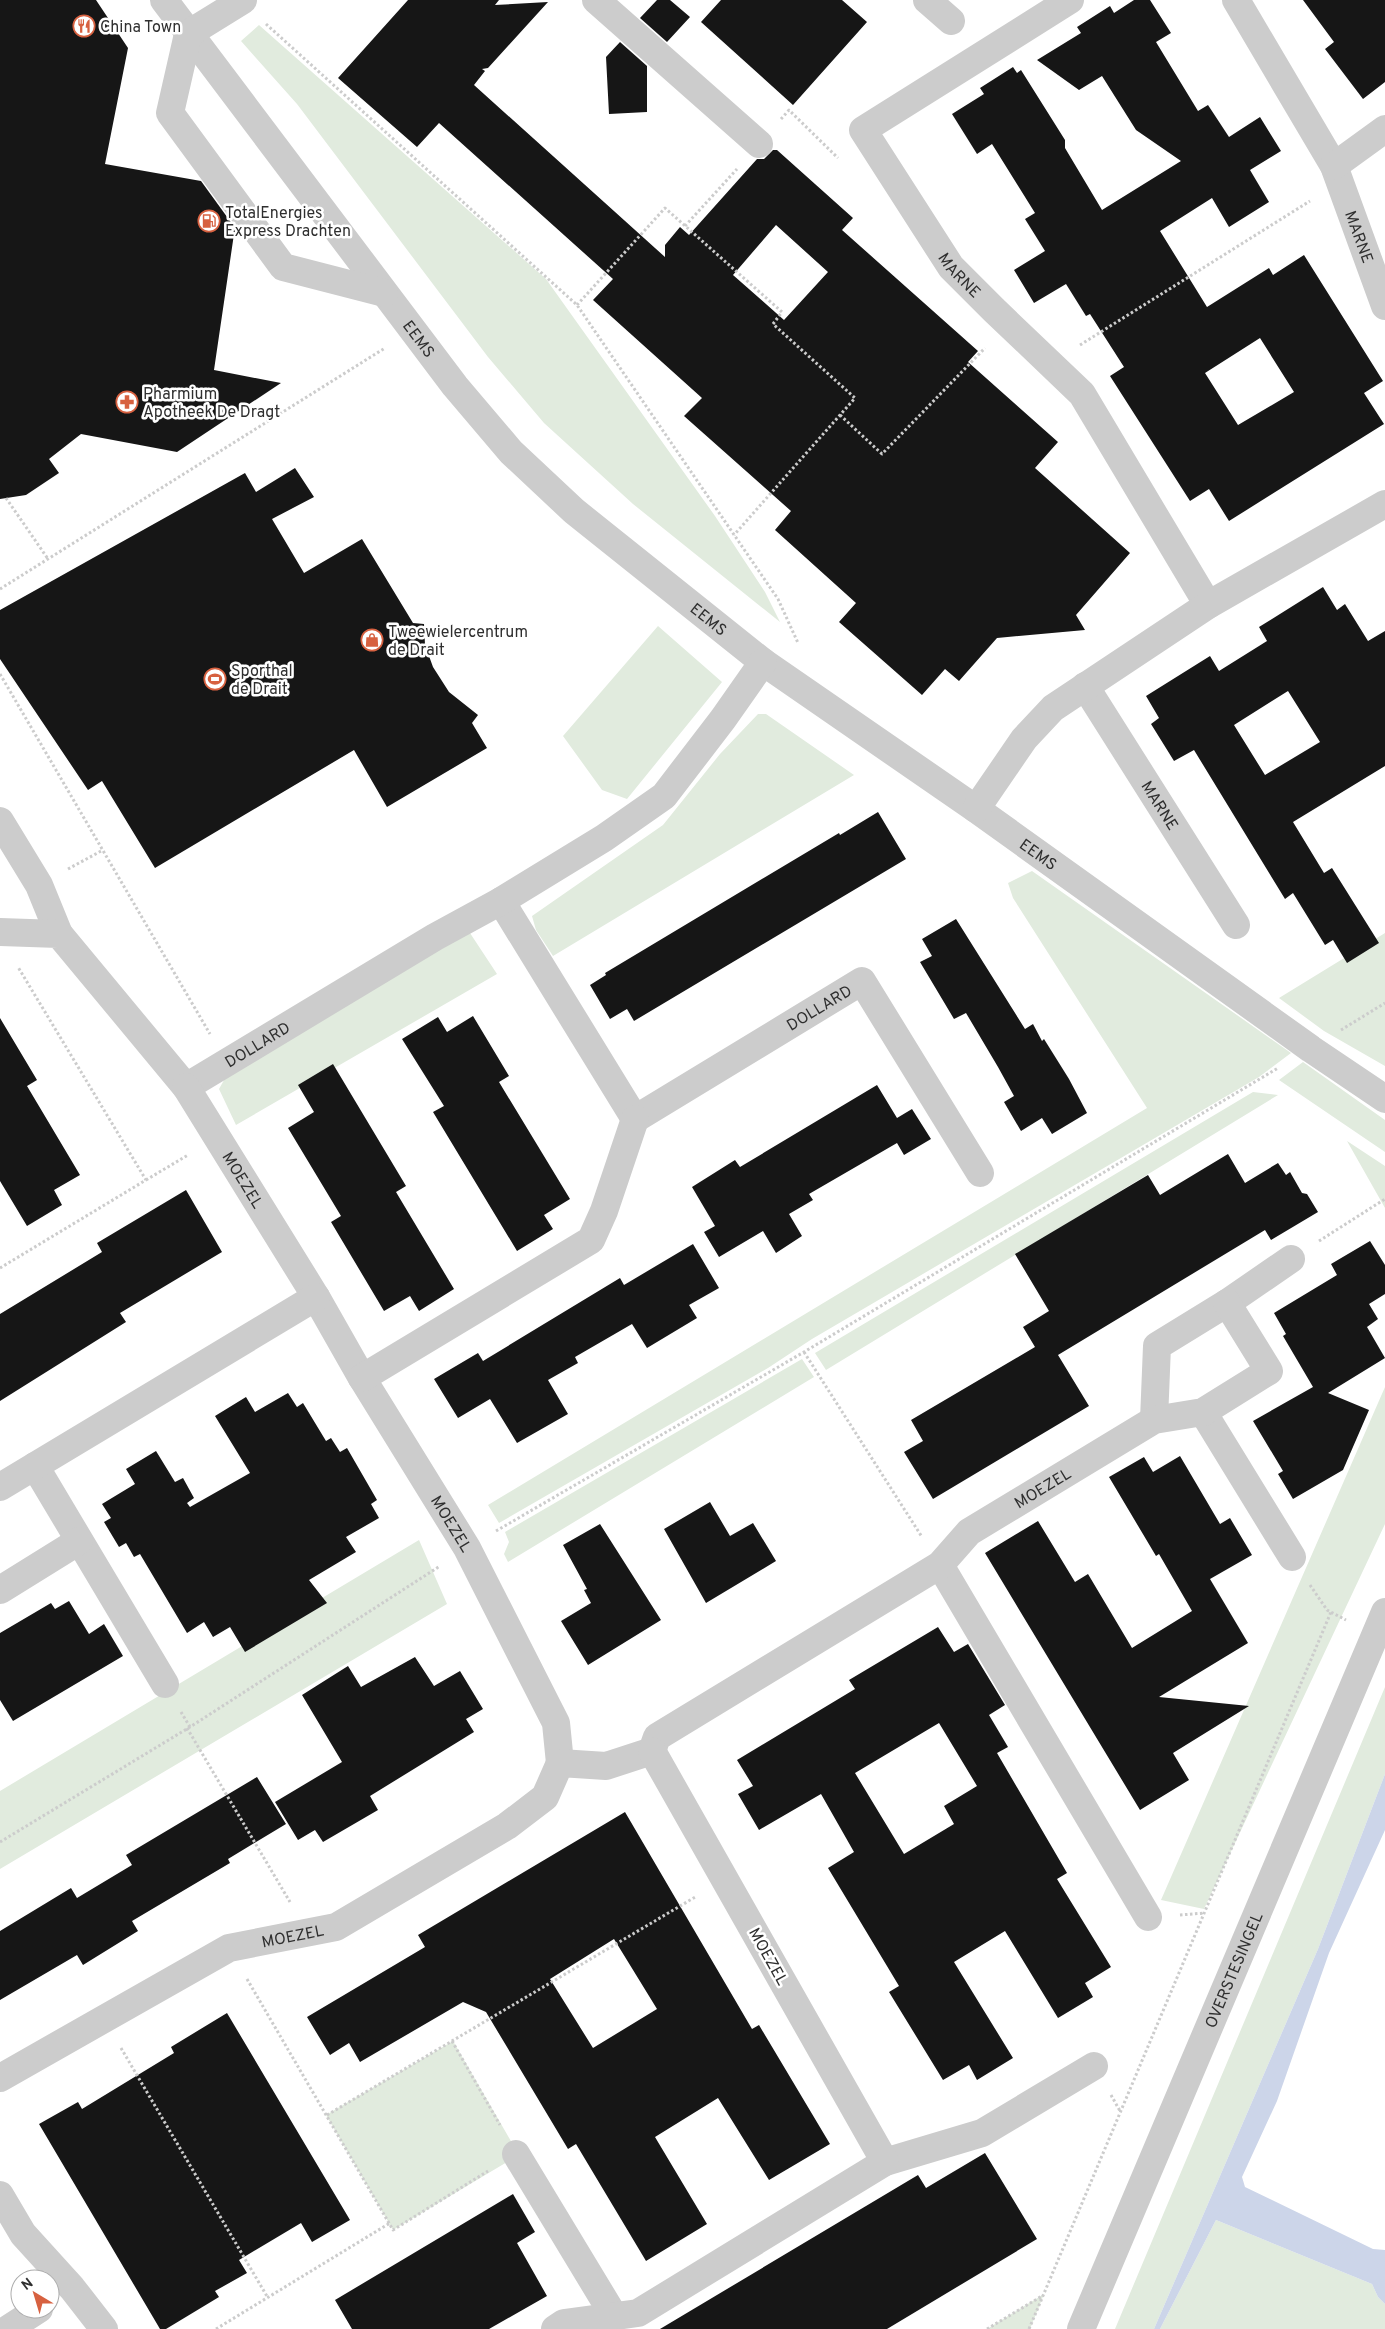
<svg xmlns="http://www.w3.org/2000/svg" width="1385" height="2329" font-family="Overpass,sans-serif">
<rect width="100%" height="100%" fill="#fff"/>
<path fill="#e1ebde" d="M259,25l287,254 169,237 50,76 15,30 -147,-118 -89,-81 -56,-66 -191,-253 -56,-63z
M658,626l64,56 -95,117 -25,-9 -39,-54z
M758,714h8l88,61 -301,181 -17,-26 -4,-14 131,-91 57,-71z
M1032,871l259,182 -32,24 -447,262 -44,29 -269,155 -11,-18 659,-397 -134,-210 -5,-15z
M468,930l29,44 -261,151 -17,-36 9,-16z
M1385,933v133l-61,-35 -45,-33z
M1303,1062l82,58v32l-106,-72z
M1253,1092l25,3 -452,275 -11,-17z
M1347,1141l38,25v42z
M802,1359l12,18 -306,185 -4,-8 5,-12 -4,-10z
M1385,1387v137l-181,385 -43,-9z
M419,1540l28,64 -447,265v-78z
M1385,1687v87l-67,175 -164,380h-39z
M453,2041l66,114 -126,75 -67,-115z
M1216,2220l156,64 6,13 7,7v25h-225z
M1044,2294l-14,35h-44h1z"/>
<path fill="#ccd5e9" d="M1385,1774v56l-56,123 -52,148 -35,76 3,10 128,62 12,1v54l-7,-7 -6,-13 -156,-64 -56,109h-6l164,-380z"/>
<path fill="#161616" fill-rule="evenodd" d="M0,0h96l32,48 -23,116 96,17 37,51 -4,2 -20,136 67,13 -104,69 -96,-18 -32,25 10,14 -33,22 -26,4z
M408,0h91l-4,5 53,-3 -60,66 -6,1 3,2 -11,14 191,172v-12l15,-18 9,8 68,-76h7l9,-9h4l76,68 -11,12 136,121 -10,11 90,80 -23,26 95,85 -54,62 9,15 -88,8 -38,43 -14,-12 -23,26 -83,-73 17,-19 -81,-73 16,-19 -107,-95 18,-18 -109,-98 20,-21 -174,-156 -22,24 -79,-69zM776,225l52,47 -44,48 -51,-45z
M657,0h13l20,17 -23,25 -27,-24z
M721,0h121l25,22 -74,83 -92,-83z
M1134,0h16l21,33 -15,9 42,69 10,-6 21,32 31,-20 21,34 -31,19 19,32 -40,25 -17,-29 -52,33 47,76 62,-39 4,7 31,-20 79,126 -19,12 20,31 -155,97 -20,-32 -19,12 -80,-125 14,-9 -34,-53 -4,2 -20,-32 -32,19 -20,-33 31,-19 -20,-32 10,-6 -43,-69 -15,10 -25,-40 32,-20 -4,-6 33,-21 4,6 4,-3 44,70v8l37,62 79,-49 -45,-31 -34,-54 -23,14 -42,-30 44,-27 -4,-6 33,-21 4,7zM1260,338l34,54 -56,33 -33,-52z
M1303,0h82v82l-22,17 -38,-50 9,-7z
M620,42l27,24v46l-38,2 -3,-57z
M295,468l19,29 -42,22 32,54 58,-34 51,84 11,1 1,21 8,22 16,25 29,23 -6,8 15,25 -100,59 -33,-57 -199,118 -53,-87 -14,9 -88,-131v-49l245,-137 11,19z
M1323,587l14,23 8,-6 23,37 17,-10v135l-92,56 31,51 8,-5 47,75 -32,20 -14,-23 -8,5 -32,-52 -8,6 -91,-149 -20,11 -23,-37 8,-6 -13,-22 64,-40 9,15 48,-30 -8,-14zM1288,691l32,51 -55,33 -31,-50z
M878,812l28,47 -272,162 -7,-12 -17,10 -20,-34 16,-10 -1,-2 234,-140 1,2z
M956,919l69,110 8,-5 9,17 2,-2 25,40 18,34 -35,21 -10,-16 -21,13 -17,-29 10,-6 -16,-29 -32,-54 -12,6 -34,-57 12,-6 -10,-17z
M473,1016l36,60 -10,6 71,117 -26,16 9,14 -36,22 -84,-139 11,-6 -42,-67 36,-22 9,15z
M0,1018l37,62 -10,6 53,89 -26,15 8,15 -35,21 -27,-45z
M333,1064l73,122 -10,6 58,97 -35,22 -9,-15 -26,15 -53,-89 10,-6 -53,-88 26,-16 -16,-27z
M877,1085l20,33 15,-9 19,30 -27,16 -7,-12 -88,51 4,6 -24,14 13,22 -26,17 -13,-22 -44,26 -15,-25 11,-6 -23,-39 43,-27 5,7z
M1228,1154l17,29 33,-20 8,12 4,-3 12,21 5,1 11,18 -47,28 -6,-10 -207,125 31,51 -156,93 -29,-47 19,-11 -12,-21 124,-73 -12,-20 26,-16 -34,-57 133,-79 12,20z
M186,1190l36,62 -102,61 6,9 -126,79v-87l102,-62 -5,-9z
M1370,1241l15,24v29l-16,10 9,15 -11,8 18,31 -57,35 41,17 -26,60 -50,29 -15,-25 5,-3 -30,-50 60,-34 -30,-51 3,-2 -12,-21 63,-38 -6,-11z
M693,1244l26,44 -30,17 8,13 -50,30 -15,-24 -57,33 3,6 -30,17 20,34 -51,29 -27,-44 -32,19 -24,-39 44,-26 5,8 137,-83 4,7z
M288,1393l9,14 6,-4 23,38 5,-3 9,14 7,-4 30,52 -6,4 8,14 -33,19 10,15 -47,28 18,23 -82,49 -15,-25 -17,10 -9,-15 -17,11 -47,-79 -6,3 -8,-14 -7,4 -15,-25 7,-4 -9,-14 33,-20 -9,-15 30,-18 19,31 8,-4 11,20 -7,5 3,4 60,-34 -35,-57 31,-19 9,15z
M1180,1456l40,68 10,-6 22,37 -42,24 38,64 -89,54 90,9 -76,47 16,27 -49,30 -155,-257 53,-32 37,61 13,-8 44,74 60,-37 -33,-57 -3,2 -47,-79 35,-20 9,15z
M710,1502l20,34 23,-13 23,38 -70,42 -42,-74z
M600,1524l61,96 -73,45 -27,-44 30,-18 -7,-13 3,-1 -24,-44z
M69,1601l20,33 15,-10 19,32 -110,65 -13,-21v-67l51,-30 4,6z
M938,1627l16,25 14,-8 37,61 -16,10 19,32 -11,6 70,120 -10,6 54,88 -26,16 8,14 -35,21 -53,-87 -51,31 59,96 -36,22 -8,-15 -26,15 -54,-88 10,-6 -71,-118 26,-16 -33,-58 -62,36 -21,-36 15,-8 -16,-26 118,-71 -6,-9zM939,1723l38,63 -33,20 10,18 -50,30 -49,-81z
M415,1657l19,29 26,-15 23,38 -17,10 8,13 -104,64 8,14 -55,32 -8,-12 -17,10 -23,-38 67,-40 -40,-67 46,-29 13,21z
M257,1777l29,47 -58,35 2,4 -98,58 6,10 -55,34 -6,-10 -77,45v-69l71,-43 6,10 55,-33 -6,-10z
M625,1812l127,217 7,-4 71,119 -61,36 -51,-82 -63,39 52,87 -61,37 -70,-117 -8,5 -82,-137 -23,-10 -103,60 -11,-19 -19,12 -23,-38 118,-70 -7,-12zM614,1939l43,70 -64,39 -43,-69z
M227,2013l123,207 -38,22 -11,-19 -62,37 8,13 -32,18 4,6 -53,32h-6l-121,-205 39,-22 4,7 92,-56 -3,-6z
M985,2153l52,86 -150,90h-227l258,-154 8,13z
M513,2194l22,38 -18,11 30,53 -58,33h-137l-17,-29z"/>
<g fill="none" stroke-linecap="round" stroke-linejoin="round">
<path stroke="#ccc" stroke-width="3" stroke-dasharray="2.5 2.5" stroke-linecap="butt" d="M266,24l311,281 201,294 20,44
M781,119l8,-9 49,48
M685,226l52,-57
M577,305l88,-97 117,104 -9,12 82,74 -121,137
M1080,345l230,-144
M840,415l42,39 103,-106
M6,498l42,61
M0,589l385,-241
M0,674l210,360
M68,869l35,-19
M1341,1030l44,-27
M146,1180l42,-25
M1319,1241l66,-42
M0,1268l146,-88 -128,-213
M804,1352l118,185
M496,1531l308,-179 474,-284
M1310,1585l17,25 19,10
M181,1712l9,15
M187,1728l103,174
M0,1842l190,-115 250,-161
M1180,1915l25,-2
M247,1979l146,251 95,-59
M452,2041l48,84
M121,2048l147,250
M1111,2095l9,16
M327,2115l370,-219
M216,2329l174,-106
M987,2329l55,-33
M1029,2329l302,-717"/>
<g stroke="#ccc" stroke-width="28">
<path id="s1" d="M164,0l291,386 56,66 63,59 189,151 213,147 335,240 74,50"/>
<path d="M243,0l-55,34 -18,79 113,154 101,26"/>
<path d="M596,0l163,144"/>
<path d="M927,0l24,21"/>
<path id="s2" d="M1070,0l-207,130 88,137 43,43 88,84 126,211"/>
<path id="s3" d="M1236,0l98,166 51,140"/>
<path d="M1334,166l51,-37"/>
<path id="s4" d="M1085,686l151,239"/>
<path d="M976,809l48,-70 29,-31 155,-103 177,-101"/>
<path d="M0,821l39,64 20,49"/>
<path id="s5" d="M501,901l134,218 227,-138 118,192"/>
<path id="s6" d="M0,932l59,2 127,153 249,-150 66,-36 103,-63 60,-42 59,-77 40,-57"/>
<path id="s7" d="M186,1087l130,210 46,81 105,170 89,175 4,40"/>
<path d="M362,1378l229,-138 13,-29 31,-92"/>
<path d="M1203,1412l89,145"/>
<path d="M1154,1420l3,-74 70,-43 64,-44"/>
<path d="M35,1466l130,218"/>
<path d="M0,1487l316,-190"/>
<path d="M940,1565l208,352"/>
<path d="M0,1590l79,-49"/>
<path id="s8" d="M0,2078l229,-130 107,-21 171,-101 38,-29 15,-34 46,3 46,-15 5,-14 283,-172 29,-33 185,-112 49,-8 66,-41 -42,-68"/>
<path d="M516,2154l98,162"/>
<path d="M885,2162l97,-29 112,-67"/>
<path d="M0,2195l23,39 49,54 32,41"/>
<path d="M8,2329l31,-20"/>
<path d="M555,2329l9,-6 74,-10 247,-151 -233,-411"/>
<path id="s9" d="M1081,2329l304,-717"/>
</g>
</g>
<defs>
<g id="restaurant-ring" transform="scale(1.125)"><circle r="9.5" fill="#fff" stroke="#d76140" stroke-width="1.5"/><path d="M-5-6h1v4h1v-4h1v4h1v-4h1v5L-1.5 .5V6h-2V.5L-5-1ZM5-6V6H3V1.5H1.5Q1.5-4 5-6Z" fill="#d76140"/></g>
<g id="fuel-ring" transform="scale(1.125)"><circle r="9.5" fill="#fff" stroke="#d76140" stroke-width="1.5"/><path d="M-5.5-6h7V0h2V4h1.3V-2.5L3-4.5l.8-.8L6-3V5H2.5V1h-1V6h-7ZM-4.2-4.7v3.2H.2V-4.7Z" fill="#d76140"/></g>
<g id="pharmacy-ring" transform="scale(1.125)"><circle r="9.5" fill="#fff" stroke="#d76140" stroke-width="1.5"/><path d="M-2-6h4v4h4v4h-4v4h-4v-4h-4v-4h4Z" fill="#d76140"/></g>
<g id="shop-ring" transform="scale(1.125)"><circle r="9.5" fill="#fff" stroke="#d76140" stroke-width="1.5"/><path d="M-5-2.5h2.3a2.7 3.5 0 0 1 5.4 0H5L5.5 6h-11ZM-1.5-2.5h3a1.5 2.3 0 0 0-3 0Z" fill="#d76140"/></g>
<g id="stadium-ring" transform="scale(1.125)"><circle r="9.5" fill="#fff" stroke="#d76140" stroke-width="1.5"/><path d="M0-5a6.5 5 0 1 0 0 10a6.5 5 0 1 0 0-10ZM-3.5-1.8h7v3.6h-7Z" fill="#d76140"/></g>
</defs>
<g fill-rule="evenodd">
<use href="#restaurant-ring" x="84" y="26"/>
<use href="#fuel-ring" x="209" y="221"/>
<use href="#pharmacy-ring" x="127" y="402"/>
<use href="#shop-ring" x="372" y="640"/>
<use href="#stadium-ring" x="215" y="679"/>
</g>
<g text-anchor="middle" stroke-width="5" stroke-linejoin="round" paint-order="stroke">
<g font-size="16" fill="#2f2f2f" stroke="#fff" text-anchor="start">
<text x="100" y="32">China Town</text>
<text x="225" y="218">TotalEnergies<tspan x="225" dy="18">Express Drachten</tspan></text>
<text x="143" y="399">Pharmium<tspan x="143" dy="18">Apotheek De Dragt</tspan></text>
<text x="388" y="637">Tweewielercentrum<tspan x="388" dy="18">de Drait</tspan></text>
<text x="231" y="676">Sporthal<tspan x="231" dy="18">de Drait</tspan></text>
</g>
<g font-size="16" fill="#2f2f2f" stroke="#fff">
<text dy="6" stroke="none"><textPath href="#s3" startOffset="268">MARNE</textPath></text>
<text dy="6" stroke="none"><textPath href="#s2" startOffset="419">MARNE</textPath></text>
<text dy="6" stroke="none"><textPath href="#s1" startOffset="424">EEMS</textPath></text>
<text dy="6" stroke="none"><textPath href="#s1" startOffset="829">EEMS</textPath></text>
<text dy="6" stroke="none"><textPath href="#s4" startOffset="141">MARNE</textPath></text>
<text dy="6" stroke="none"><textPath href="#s1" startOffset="1234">EEMS</textPath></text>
<text dy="6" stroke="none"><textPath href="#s5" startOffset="471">DOLLARD</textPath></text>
<text dy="6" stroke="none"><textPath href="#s6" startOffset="341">DOLLARD</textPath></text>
<text dy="6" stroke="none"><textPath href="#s7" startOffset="109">MOEZEL</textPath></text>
<text dy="6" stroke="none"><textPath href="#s8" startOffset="1226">MOEZEL</textPath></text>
<text dy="6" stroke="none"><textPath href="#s7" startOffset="511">MOEZEL</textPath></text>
<text dy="6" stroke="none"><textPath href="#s8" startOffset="328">MOEZEL</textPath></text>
<text transform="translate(769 1956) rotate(61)" y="6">MOEZEL</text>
<text dy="6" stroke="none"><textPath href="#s9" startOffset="390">OVERSTESINGEL</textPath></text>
</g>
</g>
<g transform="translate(35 2294) rotate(322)"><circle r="24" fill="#ffffff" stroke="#acacac"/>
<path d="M0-4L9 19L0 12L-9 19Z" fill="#d76140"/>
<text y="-8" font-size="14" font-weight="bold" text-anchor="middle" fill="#2f2f2f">N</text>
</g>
</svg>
